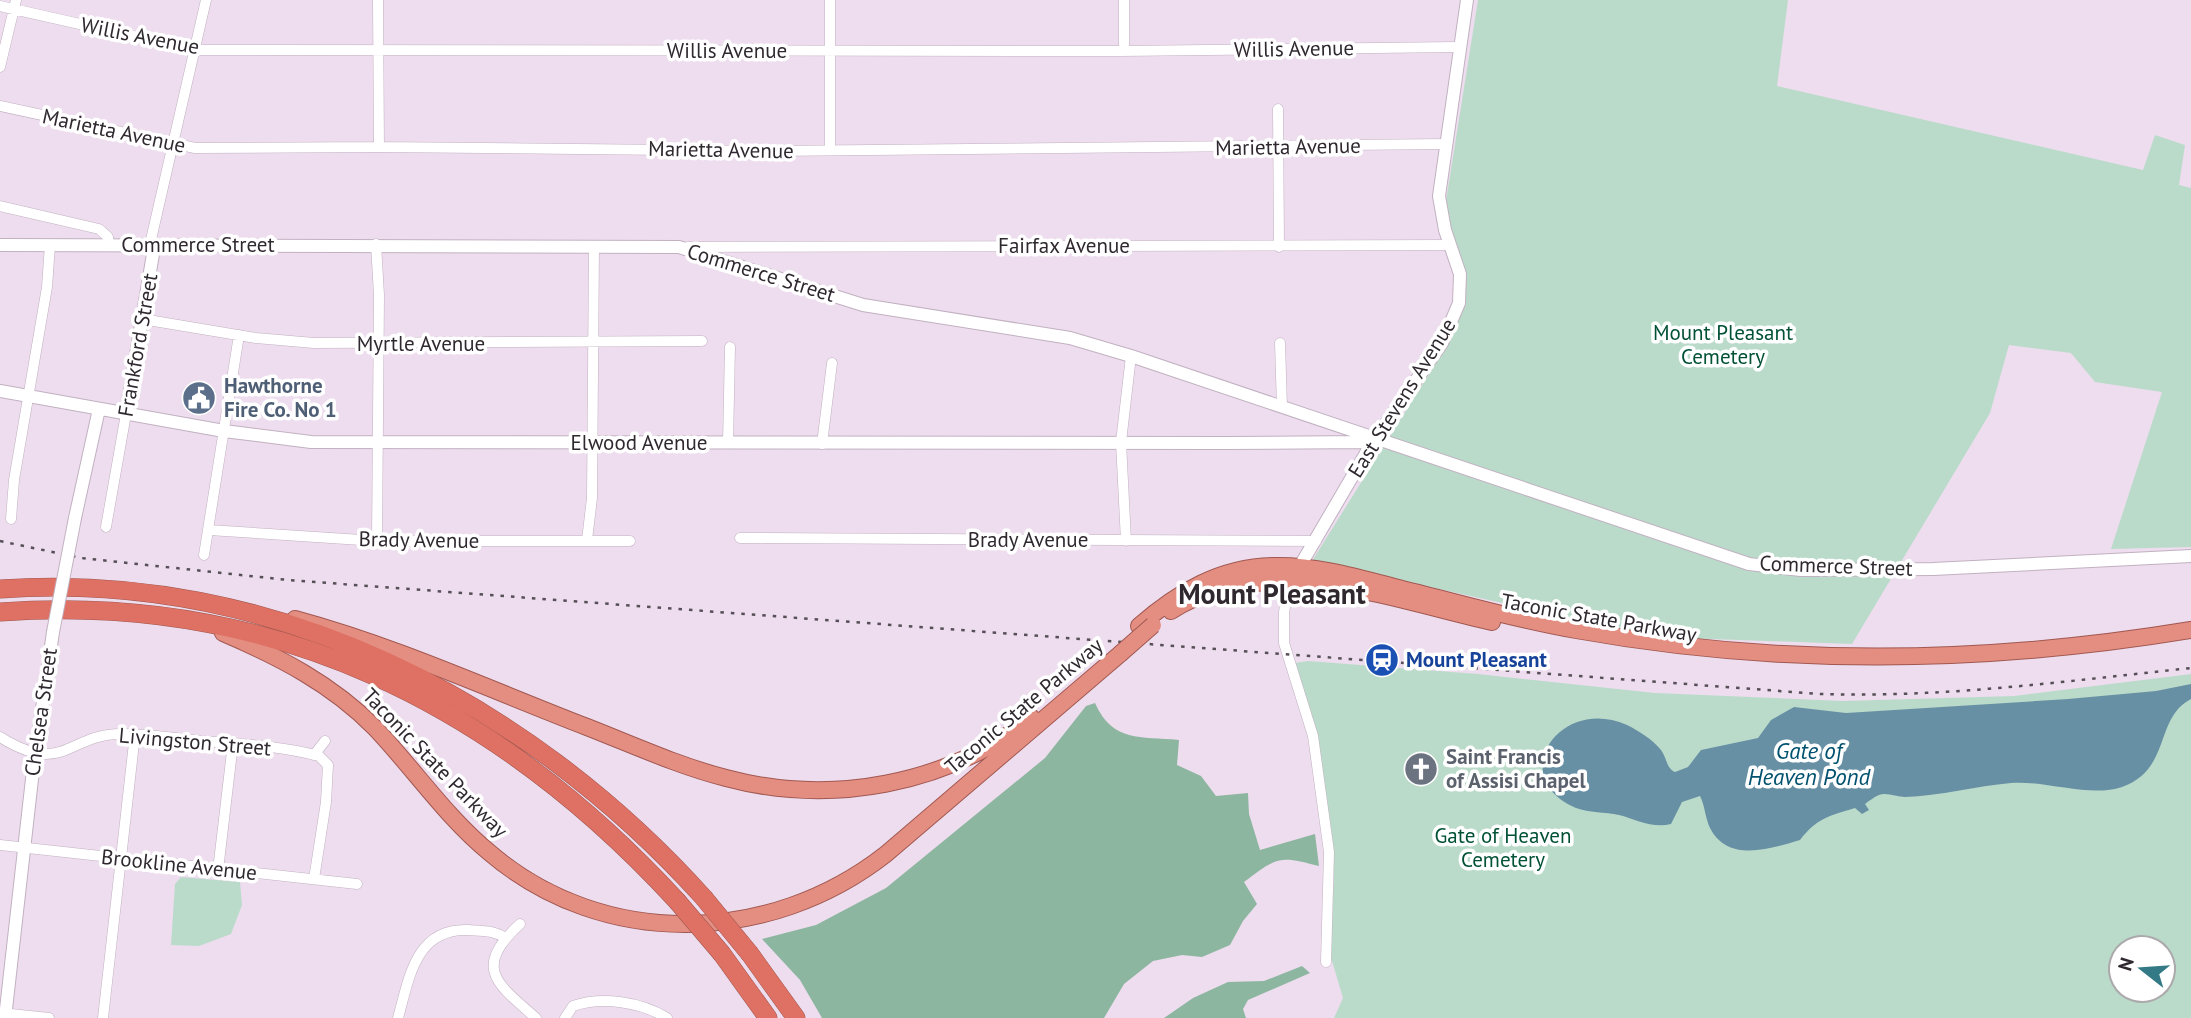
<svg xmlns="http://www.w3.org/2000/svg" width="2191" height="1018" font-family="'PT Sans',sans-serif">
<rect width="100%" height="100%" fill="#edddee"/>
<path fill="#bbdbca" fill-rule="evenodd" d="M1478,0h310l-11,86 366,84 12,-35 30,10 -6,40 12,3v359l-80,2 51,-157 -67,-10 -24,-29 -62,-8 -19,68 -138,231 -196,-7 -344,-76 145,-232 9,-43 -21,-79z
M1308,661l170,13 177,19 189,8 170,-5 177,-22v344h-857l9,-20 -13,-44 4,-78 -3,-30 -18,-125 -18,-58zM2121,948h42v42h-42z
M181,877l59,5 2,23 -11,29 -32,12 -28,-1 4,-61z"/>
<path fill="#8db6a0" d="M1095,703c18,40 45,33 84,37l-2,25 24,11 15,20 32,-3 1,21 11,36 55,-16 4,32c-40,-11 -42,-9 -75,16l13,22 -14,17 -13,24 -28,12 -20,-2 -29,6 -29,23 -20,34h-282l-22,-38 -38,-41 54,-14 70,-37 159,-130 41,-52z
M1302,966l8,7 -62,27 -5,9 3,9h-82l29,-20 35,-16 36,-1z"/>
<path fill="#6890a5" d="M2191,684v15c-37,19 -19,70 -69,88 -32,11 -78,-7 -111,-4 -35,3 -71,13 -106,14 -8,0 -19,-5 -26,-2 -5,2 -10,6 -14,9l4,6 -7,4 -7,-6c-26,8 -38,10 -55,32 -30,9 -72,23 -90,-12 -5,-11 -5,-22 -10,-32l-18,6 -11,22c-18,5 -36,-5 -52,-9 -14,-3 -30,-2 -43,-7 -71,-30 -17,-113 51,-83 12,6 25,14 34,25 6,8 5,18 14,22l13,-5 13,-17 57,-12 13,-18 23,-13 52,6 222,-14 88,-8z"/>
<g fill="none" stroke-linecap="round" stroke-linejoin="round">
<g stroke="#c1b1c1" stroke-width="11">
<path id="minor" d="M378,0l1,147
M830,0v150
M1124,0v51
M0,6l195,44 926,1 337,-4
M0,67l16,-67
M0,106l195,42 184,-1 394,4 673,-7
M1278,109l1,138
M0,206l99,23 9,8 1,8
M150,244l56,-244
M376,244l3,51 -2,246
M688,247l762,-2
M142,319l114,19 58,5 388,-2
M1280,343l2,64
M728,443l2,-96
M822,444l10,-81
M11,519l3,-39 33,-193 3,-42
M106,527l20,-113
M209,530l168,11h253
M740,538l576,3
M587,540l5,-42 2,-252
M1126,541l-5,-99 10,-86
M204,555l35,-220
M1290,581l-6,31v31l29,93 16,116 -3,110
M0,737c64,40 67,-3 121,-3 27,0 54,4 81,7 39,3 80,5 117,15l9,9 -2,37 -12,77
M314,755l11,-14
M0,845l357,39
M218,870l15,-127
M520,924c-48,44 -23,60 16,94
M1,1013l48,5
M103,1018l32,-284
M398,1018c11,-39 17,-90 70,-88 13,1 26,0 37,8
M565,1018l8,-12c29,-10 68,-4 94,12"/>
</g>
<g stroke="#c1b1c1" stroke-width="14">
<path id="tertiary" d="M0,245l679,2 184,58 207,33 61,18 618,208 52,6 132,-1 258,-13
M0,391l224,40 87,11 914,1 140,-1 11,-4
M126,414l27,-160 -3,-10
M75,518l24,-109
M1297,571l72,-123 73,-105 17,-40 1,-29 -15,-44 -6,-34 28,-196
M5,1018l27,-239 21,-147"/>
</g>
<g stroke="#a15851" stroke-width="18">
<path id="trunk" d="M1171,611c93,-61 222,-11 321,11
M295,619c100,27 196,71 292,108 46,18 92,39 139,51 105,28 220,7 306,-60
M1139,626c39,-34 81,-59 135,-60 43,-1 86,12 128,23 58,14 115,31 174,41 205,37 410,34 615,0
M223,633c56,24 109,51 152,95 39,41 71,89 115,125 114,97 280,92 396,1l234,-200"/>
</g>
<g stroke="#a15851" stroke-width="19">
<path id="motorway" d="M0,589c271,-19 525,110 704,309
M0,612c271,-20 495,91 677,289
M722,954l46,64
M750,954l46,64"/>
</g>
<use href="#minor" stroke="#fff" stroke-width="10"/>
<use href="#tertiary" stroke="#fff" stroke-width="12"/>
<use href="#trunk" stroke="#e48e82" stroke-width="16"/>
<use href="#motorway" stroke="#de7163" stroke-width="18"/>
<path stroke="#574f57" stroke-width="2.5" stroke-dasharray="3.5 7" stroke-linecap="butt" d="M0,541l81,17 207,22 1532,114c124,4 247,-13 371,-26"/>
<g stroke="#c1b1c1" stroke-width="14" stroke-linecap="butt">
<path id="tertiary-bridge" d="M53,632l22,-114"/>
</g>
<g stroke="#a15851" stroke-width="18" stroke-linecap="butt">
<path id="trunk-bridge" d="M1120,654l33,-29"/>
</g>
<g stroke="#a15851" stroke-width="19" stroke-linecap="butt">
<path id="motorway-bridge" d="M704,898l46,56
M677,901l45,53"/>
</g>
<use href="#tertiary-bridge" stroke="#fff" stroke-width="12"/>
<use href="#trunk-bridge" stroke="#e48e82" stroke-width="16"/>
<use href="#motorway-bridge" stroke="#de7163" stroke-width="18"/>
</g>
<defs>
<g id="civic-disc" transform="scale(1.75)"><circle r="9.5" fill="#5c6f8a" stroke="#fff"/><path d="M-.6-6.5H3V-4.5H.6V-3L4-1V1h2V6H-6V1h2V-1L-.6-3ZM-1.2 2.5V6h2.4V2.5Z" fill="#fff"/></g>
<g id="station-disc" transform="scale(1.75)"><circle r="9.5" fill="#1a4fb4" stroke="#fff"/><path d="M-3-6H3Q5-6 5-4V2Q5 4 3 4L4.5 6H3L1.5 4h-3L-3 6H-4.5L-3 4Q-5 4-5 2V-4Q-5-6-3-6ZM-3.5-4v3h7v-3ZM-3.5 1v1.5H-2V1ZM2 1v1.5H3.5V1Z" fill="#fff"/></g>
<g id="church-disc" transform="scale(1.75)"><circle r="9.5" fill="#6b7280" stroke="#fff"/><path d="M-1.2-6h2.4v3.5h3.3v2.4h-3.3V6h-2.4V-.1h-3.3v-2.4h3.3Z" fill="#fff"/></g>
</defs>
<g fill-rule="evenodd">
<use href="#civic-disc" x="199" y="398"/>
<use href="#station-disc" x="1382" y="660"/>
<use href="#church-disc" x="1421" y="769"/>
</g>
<g text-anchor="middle" stroke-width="7" stroke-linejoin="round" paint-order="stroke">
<g font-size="21" fill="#2f292f" stroke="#fff">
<text transform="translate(140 36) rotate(11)" y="7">Willis Avenue</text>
<text transform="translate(1294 49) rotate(-1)" y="7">Willis Avenue</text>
<text x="727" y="58">Willis Avenue</text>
<text transform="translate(114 131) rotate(12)" y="7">Marietta Avenue</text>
<text transform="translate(1288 147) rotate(-1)" y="7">Marietta Avenue</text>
<text transform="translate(721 150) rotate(1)" y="7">Marietta Avenue</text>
<text x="198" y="252">Commerce Street</text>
<text x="1064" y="253">Fairfax Avenue</text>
<text transform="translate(761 273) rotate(17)" y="7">Commerce Street</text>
<text x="421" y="351">Myrtle Avenue</text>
<text transform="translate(138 345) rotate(-80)" y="7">Frankford Street</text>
<text transform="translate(1402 398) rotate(-58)" y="7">East Stevens Avenue</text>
<text x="639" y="450">Elwood Avenue</text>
<text transform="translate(419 540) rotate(1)" y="7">Brady Avenue</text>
<text x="1028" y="547">Brady Avenue</text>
<text transform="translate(1836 566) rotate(2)" y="7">Commerce Street</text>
<text transform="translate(1599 618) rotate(10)" y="7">Taconic State Parkway</text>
<text transform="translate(1024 706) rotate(-40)" y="7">Taconic State Parkway</text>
<text transform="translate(41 712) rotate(-82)" y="7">Chelsea Street</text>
<text transform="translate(195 742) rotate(5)" y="7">Livingston Street</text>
<text transform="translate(435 763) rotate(46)" y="7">Taconic State Parkway</text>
<text transform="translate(179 865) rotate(6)" y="7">Brookline Avenue</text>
</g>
<g font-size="21" fill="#015135" stroke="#fff">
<text x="1723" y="340">Mount Pleasant<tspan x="1723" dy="24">Cemetery</tspan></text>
<text x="1503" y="843">Gate of Heaven<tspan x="1503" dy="24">Cemetery</tspan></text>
</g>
<g font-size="21" font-weight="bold" fill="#4e5e75" stroke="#fff" text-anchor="start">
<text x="224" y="393">Hawthorne<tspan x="224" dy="24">Fire Co. No 1</tspan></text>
</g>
<g font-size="21" font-weight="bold" fill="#164399" stroke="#fff" text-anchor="start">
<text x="1406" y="667">Mount Pleasant</text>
</g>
<g font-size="21" font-weight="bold" fill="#5b616d" stroke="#fff" text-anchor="start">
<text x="1446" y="764">Saint Francis<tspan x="1446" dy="24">of Assisi Chapel</tspan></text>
</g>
<g font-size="23" font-style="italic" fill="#00516f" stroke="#fff">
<text x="1809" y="759">Gate of<tspan x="1809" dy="26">Heaven Pond</tspan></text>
</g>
<g font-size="28" font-weight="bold" fill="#2f292f" stroke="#fff">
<text x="1272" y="604">Mount Pleasant</text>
</g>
</g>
<g transform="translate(2142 969) rotate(287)"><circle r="33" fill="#ffffff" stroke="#aca9ac" stroke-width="2"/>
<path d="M0-5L12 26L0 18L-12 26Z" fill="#347a86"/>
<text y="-10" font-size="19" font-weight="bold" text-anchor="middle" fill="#2f292f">N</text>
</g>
</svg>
